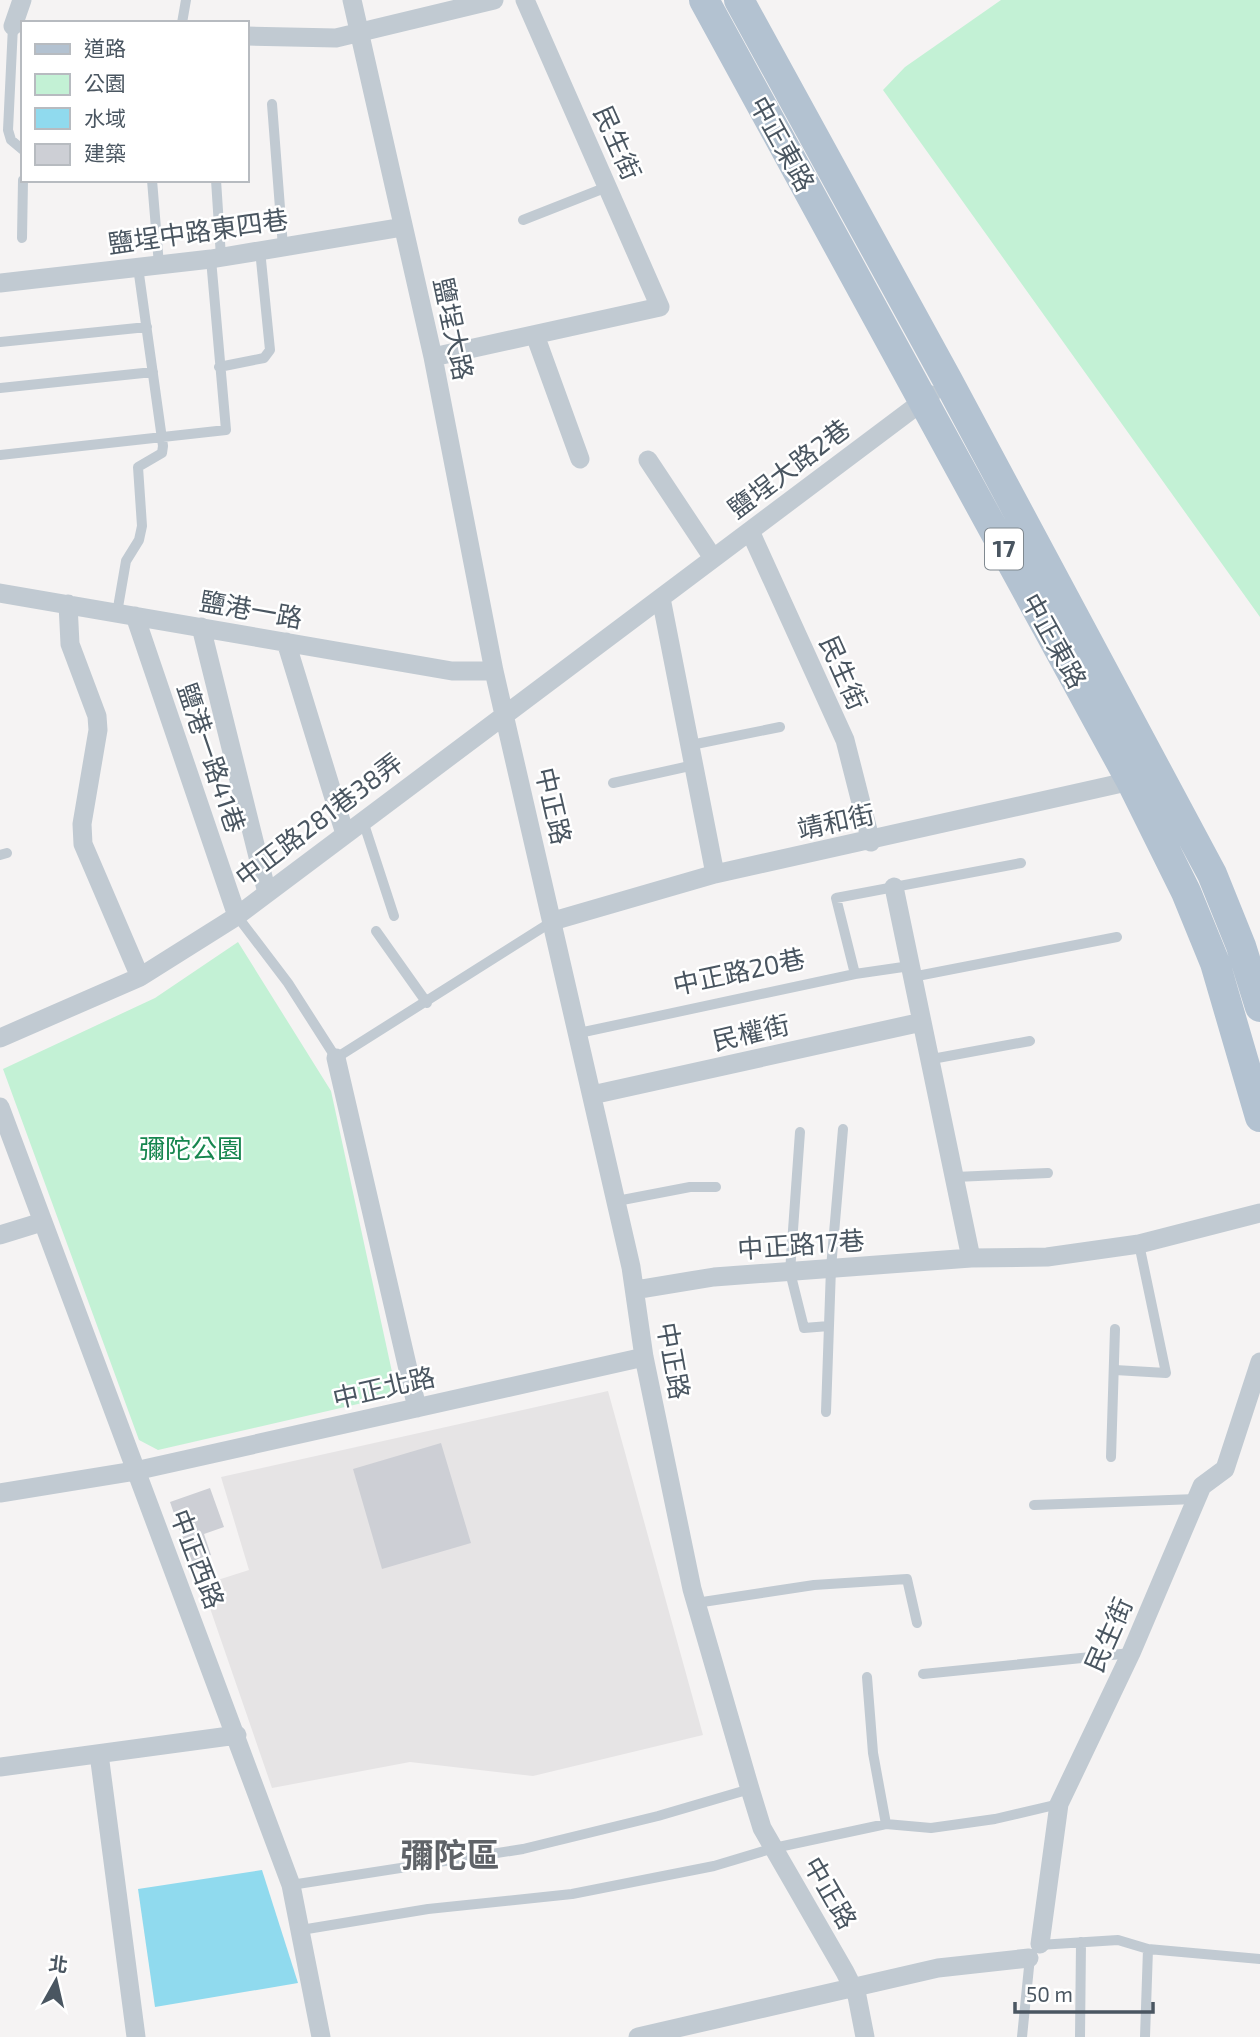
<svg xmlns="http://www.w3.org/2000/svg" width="1260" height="2037" font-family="'Exo 2','Noto Sans TC',sans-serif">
<rect width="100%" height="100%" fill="#f5f3f3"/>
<path fill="#e6e4e5" d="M608,1391l95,344 -170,41 -123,-14 -138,26 -70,-203 47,-15 -28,-93z"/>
<path fill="#c3f1d5" d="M1001,0h259v617l-377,-527 22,-23z
M238,942l93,149 66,304 -239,55 -19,-10 -136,-371 152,-71z"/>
<path fill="#90daee" d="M262,1870l36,113 -143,24 -17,-118z"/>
<path fill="#cdcfd5" d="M441,1443l30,100 -89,26 -29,-100z
M210,1488l14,39 -20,7 7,21 -20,7 -21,-60z"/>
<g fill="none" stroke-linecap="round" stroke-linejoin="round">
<path stroke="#c1cad2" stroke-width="10" d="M182,23l4,-23
M13,26l-5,104 3,10 12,10
M272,104l11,143
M152,180l7,85
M216,180l5,77
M523,220l84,-33
M22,238l1,-58
M0,342l147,-15
M219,367l45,-9 6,-8 -10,-100
M0,388l153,-16
M0,455l226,-25 -15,-171
M117,613l9,-52 13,-21 3,-14 -4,-59 24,-14 1,-7 -25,-179
M691,745l89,-18
M613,783l81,-18
M363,821l31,95
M0,855l7,-2
M237,916l51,67 48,75 217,-137
M376,931l51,72
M855,974l-19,-76 185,-35
M912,977l205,-40
M579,1033l276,-59 55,-8
M932,1059l98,-18
M800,1132l-10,140 14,56 25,-2
M955,1177l93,-4
M617,1201l73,-14h26
M1115,1370l51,3 -27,-129
M826,1412l5,-144 12,-139
M1111,1457l4,-128
M1034,1505l162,-6
M696,1603l118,-18 93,-6 10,44
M923,1674l208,-21
M867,1677l6,76 13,71
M291,1885l232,-36 135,-33 92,-27
M301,1930l127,-21 144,-15 142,-28 60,-18 112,-24 45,4 64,-9 64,-15
M1039,1945l79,-5 30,9 112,10
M1022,2037l8,-80
M1080,2037l1,-95
M1145,2037l3,-88"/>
<path stroke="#c1cad2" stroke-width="19" d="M352,0l81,357 61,314 137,596 13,90 48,232 58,200 12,39 83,144 12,24 8,41
M13,26l9,-26
M247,36l89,2 158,-38
M0,283l211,-24 192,-32
M535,335l45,124
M433,357l227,-50 -135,-307
M648,460l65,98
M750,531l95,209 26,102
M0,593l452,78h42
M661,598l54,276
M68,604l2,40 27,72 1,14 -16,94 1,20 57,133
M135,616l102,300
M201,627l66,266
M286,642l59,192
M894,887l77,371
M553,921l162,-47 416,-93
M0,1038l140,-61 97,-61 694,-521
M336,1058l81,350
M592,1095l330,-73
M0,1107l291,778 30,152
M0,1235l42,-13
M635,1290l79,-13 257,-19 76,-1 92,-13 121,-31
M0,1493l135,-22 509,-114
M99,1754l37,283
M0,1767l237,-32
M1040,1944l19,-140 72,-151 71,-167 23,-17 35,-107
M638,2037l300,-69 91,-10"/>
<path stroke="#b3c2d1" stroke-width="30" d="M704,0l427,781 55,111 29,71 45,154
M739,0l209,381 264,493 29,72 19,61"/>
</g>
<g text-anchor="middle" stroke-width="5" stroke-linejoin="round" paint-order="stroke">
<rect fill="#fff" stroke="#808990" stroke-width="2" x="985" y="528.5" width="38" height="41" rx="5"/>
<g font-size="24" font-weight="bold" fill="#4a5661">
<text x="1004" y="557">17</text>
</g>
<g font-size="26" fill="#4a5661" stroke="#fff">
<text transform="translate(617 143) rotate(66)" y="9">民生街</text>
<text transform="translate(782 144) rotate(61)" y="9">中正東路</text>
<text transform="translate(198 232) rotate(-8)" y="9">鹽埕中路東四巷</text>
<text transform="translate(453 329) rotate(78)" y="9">鹽埕大路</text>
<text transform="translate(789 469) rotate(-37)" y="9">鹽埕大路2巷</text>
<text transform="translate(251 610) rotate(10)" y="9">鹽港一路</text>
<text transform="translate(1054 641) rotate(61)" y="9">中正東路</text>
<text transform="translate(843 673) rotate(66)" y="9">民生街</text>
<text transform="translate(211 758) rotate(71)" y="9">鹽港一路41巷</text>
<text transform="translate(553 806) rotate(77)" y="9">中正路</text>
<text transform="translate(319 820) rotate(-37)" y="9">中正路281巷38弄</text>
<text transform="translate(836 822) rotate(-12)" y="9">靖和街</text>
<text transform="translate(739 972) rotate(-12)" y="9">中正路20巷</text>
<text transform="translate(751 1033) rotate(-13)" y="9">民權街</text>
<text transform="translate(801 1245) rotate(-4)" y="9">中正路17巷</text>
<text transform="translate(673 1361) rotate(80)" y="9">中正路</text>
<text transform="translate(384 1388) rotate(-13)" y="9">中正北路</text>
<text transform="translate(197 1559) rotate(69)" y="9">中正西路</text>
<text transform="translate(1109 1635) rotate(-66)" y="9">民生街</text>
<text transform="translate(830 1893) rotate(60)" y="9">中正路</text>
</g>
<g font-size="26" fill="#17864f" stroke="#fff">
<text x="191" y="1158">彌陀公園</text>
</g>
<g font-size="33" font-weight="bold" fill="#5f6368" stroke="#fff">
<text x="450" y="1867">彌陀區</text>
</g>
</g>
<rect x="21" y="21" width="228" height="161" fill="#ffffff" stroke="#b7bbc0" stroke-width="2"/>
<rect x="35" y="44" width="35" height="10" fill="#b3c2d1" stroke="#b7bbc0" stroke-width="2"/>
<text x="84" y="56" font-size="21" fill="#4a5661">道路</text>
<rect x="35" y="74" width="35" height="21" fill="#c3f1d5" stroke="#b7bbc0" stroke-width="2"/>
<text x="84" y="91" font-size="21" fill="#4a5661">公園</text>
<rect x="35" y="108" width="35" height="21" fill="#90daee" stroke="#b7bbc0" stroke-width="2"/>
<text x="84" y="126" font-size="21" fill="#4a5661">水域</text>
<rect x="35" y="144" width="35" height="21" fill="#cdcfd5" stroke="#b7bbc0" stroke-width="2"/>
<text x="84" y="161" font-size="21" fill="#4a5661">建築</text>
<g transform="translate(56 1981) rotate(8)" stroke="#ffffff" stroke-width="5" paint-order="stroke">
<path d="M0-5L12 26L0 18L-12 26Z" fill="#4a5661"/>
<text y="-10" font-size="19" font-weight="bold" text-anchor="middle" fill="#4a5661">北</text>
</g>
<path d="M1015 2002v10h138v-10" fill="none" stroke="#4a5661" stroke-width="3.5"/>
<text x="1026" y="2002" font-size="21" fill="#4a5661" stroke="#ffffff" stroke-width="5" paint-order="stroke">50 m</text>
</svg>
